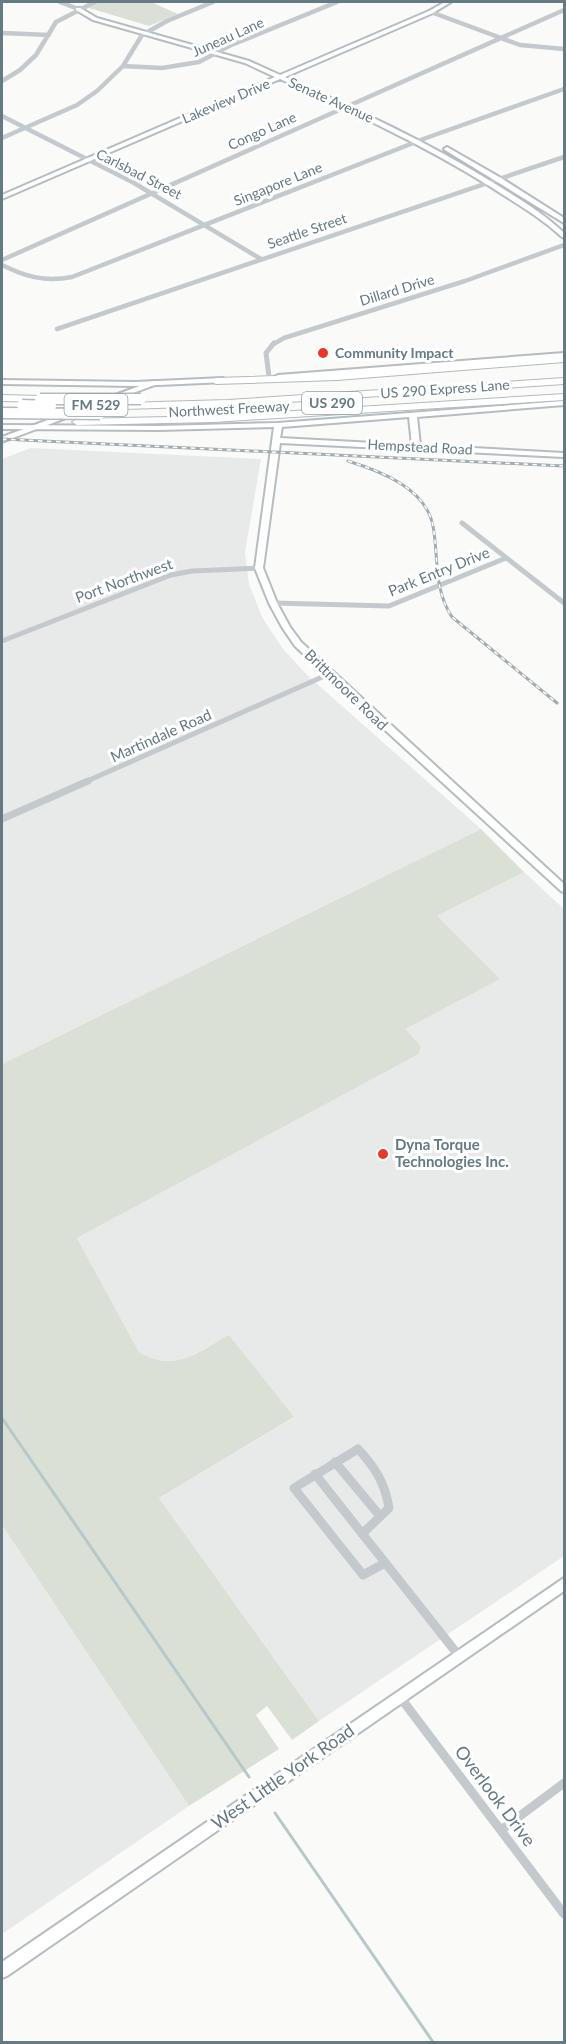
<svg xmlns="http://www.w3.org/2000/svg" width="566" height="2044" font-family="Lato,sans-serif">
<rect width="100%" height="100%" fill="#fafaf8"/>
<path fill="#e8eae9" d="M31,448l230,11 -16,93 4,32 13,33 21,32 24,26 174,154 -479,235v-605z
M524,872l40,37v647l-245,165 -160,-223 134,-80 -64,-83 -42,23 -18,5 -15,-2 -15,-9 -62,-114 342,-184 2,-8 -17,-17 33,-113z
M2,1525l187,281 -187,128z"/>
<path fill="#dbe0d7" d="M98,2h53l27,12 -29,12 -60,-18z
M481,829l43,43 -87,44 63,63 -95,50 16,17 -2,8 -342,184 62,114c36,22 58,0 90,-17l65,82 -135,81 160,223 -27,19 -25,-34 -11,9 23,34 -90,57 -187,-281v-461z"/>
<g fill="none" stroke-linecap="round" stroke-linejoin="round">
<path stroke="#b7c8c9" stroke-width="3" d="M2,1418l247,359
M275,1813l158,229"/>
<g stroke="#b5bdc1" stroke-width="4">
<path id="secondary" d="M445,2h6l-18,11 -148,64c73,33 145,66 212,108 24,15 47,29 67,48v5l-2,-1c-23,-21 -45,-33 -71,-50 -67,-42 -139,-75 -211,-108l-278,120v-4l273,-118 -30,-14 -152,-43 -17,-10v-2h4l17,10 152,43 31,14 149,-64z
M447,147l54,31 63,40v5l-119,-73 -1,-1z
M564,353v4l-286,22 -4,-2 4,-2z
M223,378l4,2 -1,2 -90,4 -134,-2v-4l134,2z
M564,401v4l-147,12 3,28 144,8v4l-284,-14 -17,125 14,35 13,24 11,15 263,242v8l-3,-1 -235,-215 -31,-30 -13,-19 -13,-24 -14,-35 19,-141 -115,3 -157,-1v-4l157,1 119,-3zM409,417l3,28 -132,-7 2,-11z
M564,1578v13l-557,385 -5,2v-16z"/>
</g>
<g stroke="#b4bcbe" stroke-width="4">
<path id="primary" d="M153,381l7,2 -158,59v-5z"/>
</g>
<g stroke="#b4babd" stroke-width="2">
<path id="highway" d="M564,356v6l-227,18 -121,4 -5,-3 5,-3 121,-4z
M564,378v6l-336,22 -106,3 -5,-3 5,-3 106,-3z
M564,394v6l-351,22 -136,3 -5,-3 5,-3 136,-3z
M2,395l38,1 5,3 -5,3 -38,-1z"/>
</g>
<path stroke="#c3c9cc" stroke-width="4.5" d="M60,2l18,7
M431,12l89,33 44,4
M2,33l47,2
M123,66l39,2 37,-6 30,-16 108,-44
M2,81l18,-11 16,-15 20,-33 39,-20
M2,116l132,67 127,76
M2,138l75,-33 20,-14 26,-25 19,-31 25,-14 46,-19
M2,260l562,-250
M2,265c24,12 43,17 70,12l354,-139 138,-49
M57,329l507,-172
M272,345l12,-7 181,-57 99,-36"/>
<path stroke="#c3c9cc" stroke-width="5" d="M269,377l-3,-24 8,-10
M462,523l102,80
M273,603l116,3 117,-48
M2,641l169,-66 21,-4 67,-3
M85,782l244,-108"/>
<path stroke="#c3c9cc" stroke-width="7" d="M2,819l86,-38"/>
<path stroke="#c3c9cc" stroke-width="9" d="M335,1462l45,54
M315,1474l144,182
M362,1534l27,-26c-4,-25 -14,-41 -31,-59l-64,39 69,87 22,-12
M400,1697l164,217
M501,1830l63,-47"/>
<use href="#secondary" fill="#fff" fill-rule="evenodd"/>
<use href="#primary" fill="#fff" fill-rule="evenodd"/>
<use href="#highway" fill="#fff" fill-rule="evenodd"/>
<g stroke="#a2acb0" stroke-width="3">
<path id="rail" d="M2,439l562,27
M348,461c32,10 78,27 85,65 6,33 0,62 19,91l105,86"/>
</g>
<use href="#rail" stroke="#fff" stroke-width="1.5" stroke-dasharray="4.5" stroke-linecap="butt"/>
<g stroke="#b4babd" stroke-width="13" stroke-linecap="butt">
<path id="highway-bridge" d="M40,399h101
M22,405l29,1
M2,413l98,1"/>
</g>
<use href="#highway-bridge" stroke="#fff" stroke-width="10"/>
</g>
<g fill="#e93629" stroke="#fff" stroke-width="2">
<circle cx="323" cy="353" r="6"/>
<circle cx="383" cy="1154" r="6"/>
</g>
<g text-anchor="middle" stroke-width="6" stroke-linejoin="round" paint-order="stroke">
<g font-size="14" fill="#647a84" stroke="#fff">
<text transform="translate(228 37) rotate(-24)" y="5">Juneau Lane</text>
<text transform="translate(331 100) rotate(24)" y="5">Senate Avenue</text>
<text transform="translate(226 101) rotate(-23)" y="5">Lakeview Drive</text>
<text transform="translate(262 131) rotate(-24)" y="5">Congo Lane</text>
<text transform="translate(139 174) rotate(27)" y="5">Carlsbad Street</text>
<text transform="translate(278 184) rotate(-22)" y="5">Singapore Lane</text>
<text transform="translate(307 231) rotate(-19)" y="5">Seattle Street</text>
<text transform="translate(397 290) rotate(-17)" y="5">Dillard Drive</text>
<text transform="translate(445 389) rotate(-4)" y="5">US 290 Express Lane</text>
<text transform="translate(229 409) rotate(-3)" y="5">Northwest Freeway</text>
<text transform="translate(420 447) rotate(3)" y="5">Hempstead Road</text>
</g>
<g font-size="14" font-weight="bold" fill="#647a84" stroke="#fff" text-anchor="start">
<text x="335" y="358">Community Impact</text>
</g>
<g fill="#fff" stroke="#92a2a9" stroke-width="1.5">
<rect x="302" y="392" width="60" height="22" rx="4.5"/>
<rect x="64.5" y="394" width="63" height="22" rx="4.5"/>
</g>
<g font-size="14" font-weight="bold" fill="#647a84">
<text x="332" y="408">US 290</text>
<text x="96" y="410">FM 529</text>
</g>
<g font-size="15" fill="#647a84" stroke="#fff">
<text transform="translate(439 572) rotate(-22)" y="5">Park Entry Drive</text>
<text transform="translate(124 581) rotate(-20)" y="5">Port Northwest</text>
<text transform="translate(346 690) rotate(44)" y="5">Brittmoore Road</text>
<text transform="translate(161 736) rotate(-24)" y="5">Martindale Road</text>
</g>
<g font-size="15" font-weight="bold" fill="#647a84" stroke="#fff" text-anchor="start">
<text x="395" y="1150">Dyna Torque<tspan x="395" dy="17">Technologies Inc.</tspan></text>
</g>
<g font-size="18" fill="#647a84" stroke="#fff">
<text transform="translate(283 1777) rotate(-35)" y="6">West Little York Road</text>
<text transform="translate(495 1796) rotate(53)" y="6">Overlook Drive</text>
</g>
</g>
<rect width="566" height="2044" fill="none" stroke="#647a84" stroke-width="6"/>
</svg>
